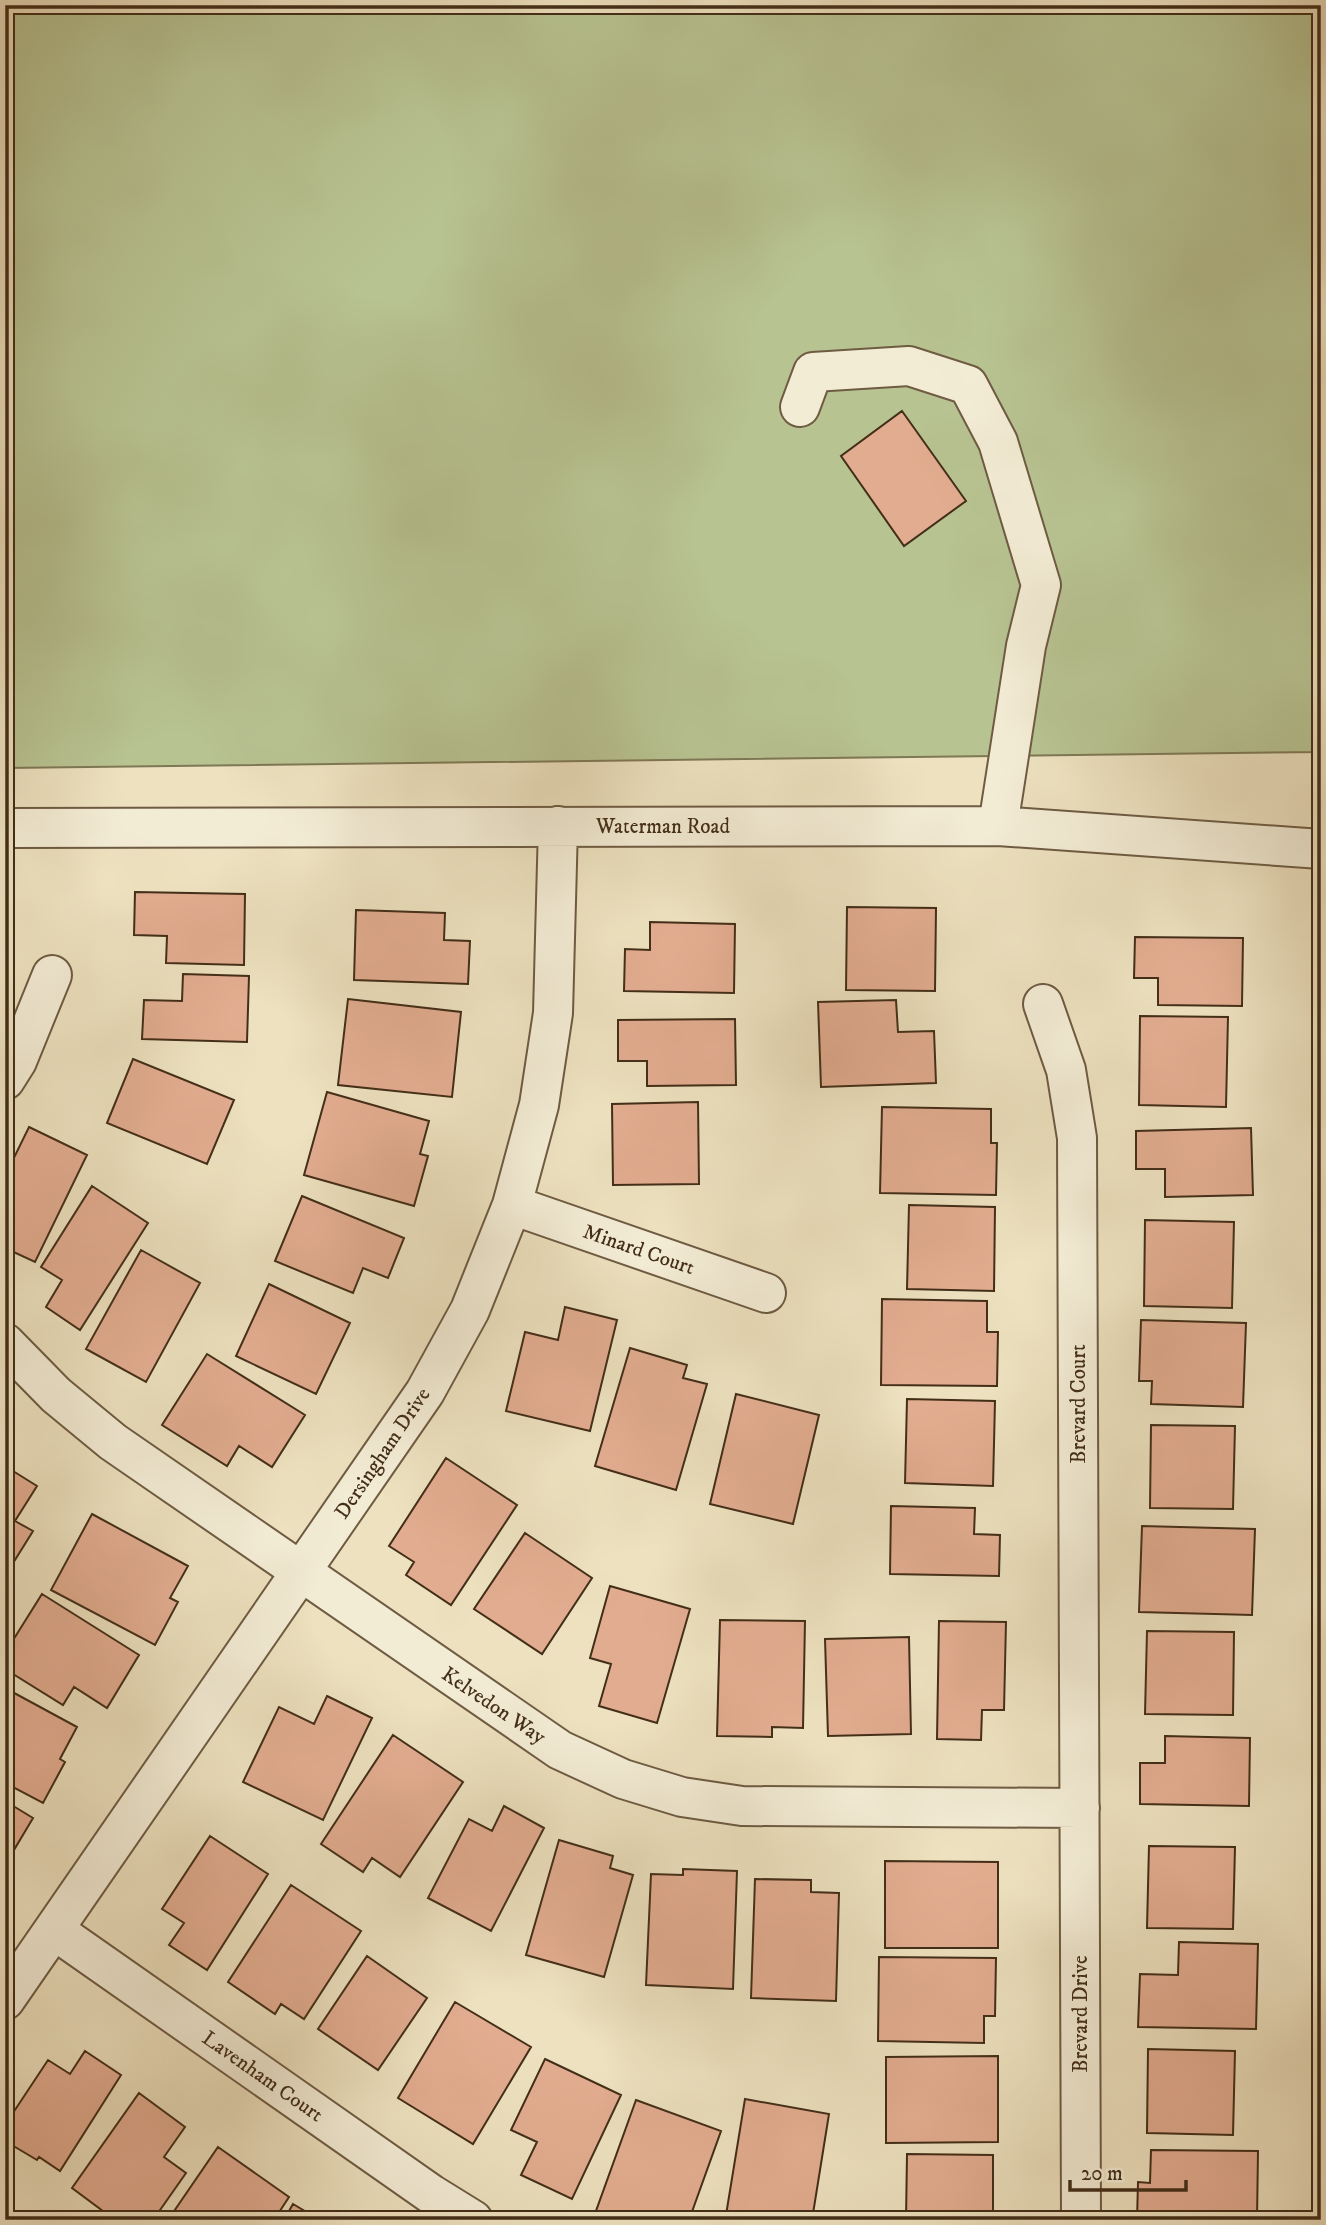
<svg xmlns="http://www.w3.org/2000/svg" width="1326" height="2225" font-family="'IM FELL DW Pica',serif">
<rect width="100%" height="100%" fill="#ede1bf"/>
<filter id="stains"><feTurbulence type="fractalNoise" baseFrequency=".00286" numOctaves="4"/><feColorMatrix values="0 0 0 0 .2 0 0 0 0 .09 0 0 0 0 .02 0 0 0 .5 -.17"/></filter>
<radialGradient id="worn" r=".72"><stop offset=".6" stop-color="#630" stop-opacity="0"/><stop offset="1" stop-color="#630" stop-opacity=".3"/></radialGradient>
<path fill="#b8c392" stroke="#7e7855" stroke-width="2" d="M5,5h1316v747l-1316,16z"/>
<path fill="#e2ac90" stroke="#432e18" stroke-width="2" d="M902,411l64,90 -62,45 -63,-90z
M135,892l110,2 -1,71 -78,-2 1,-27 -33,-1z
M847,907l89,1 -1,83 -89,-1z
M356,910l89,3 -1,27 26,1 -2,43 -114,-4z
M650,922l85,2 -1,69 -110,-2 1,-42 25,1z
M1135,937l108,1 -1,68 -84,-1v-27h-24z
M183,974l66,2 -2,66 -105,-3 2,-39 38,1z
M348,999l113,13 -9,85 -114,-12z
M896,1000l2,32 36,-1 2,52 -115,4 -3,-85z
M1140,1016l88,1 -2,90 -87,-2z
M735,1019l1,66 -89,1v-25h-29v-41z
M133,1059l101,41 -27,64 -100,-41z
M327,1092l102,29 -9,33 8,2 -14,50 -110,-31z
M698,1102l1,82 -86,1 -1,-81z
M882,1107l109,2v34h6l-1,52 -116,-2z
M29,1127l58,28 -52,107 -30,-14v-28l7,-15 -7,-3v-26z
M1251,1128l2,67 -88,2v-28h-29v-38z
M92,1186l56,37 -68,107 -34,-23 16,-27 -21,-13z
M302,1196l102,42 -16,40 -25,-10 -10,25 -78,-32z
M909,1205l86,2 -1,84 -87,-2z
M1145,1220l89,2 -2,86 -88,-2z
M141,1250l59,33 -54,99 -60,-33z
M269,1284l81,39 -34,71 -80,-38z
M882,1299l105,2v31h11l-1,54 -116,-1z
M565,1307l52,13 -27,111 -84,-20 19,-79 33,8z
M1141,1320l105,3 -3,84 -92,-3 1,-23h-13z
M630,1348l57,17 -4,13 24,6 -31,106 -81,-24z
M207,1354l98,61 -33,52 -33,-21 -12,20 -65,-41z
M736,1394l83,21 -26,109 -83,-20z
M907,1399l88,2 -2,85 -88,-3z
M1151,1425l84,1 -2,83 -83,-1z
M446,1458l71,47 -66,100 -45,-30 8,-13 -25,-16z
M5,1466l32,20 -22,35 18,10 -28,45z
M891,1506l84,2 -1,26 26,1 -1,41 -109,-2z
M92,1514l96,52 -18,32 8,4 -23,43 -104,-55z
M1142,1526l113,3 -3,86 -113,-3z
M525,1533l67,45 -50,76 -68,-45z
M610,1586l80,23 -33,114 -58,-17 12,-42 -21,-6z
M42,1594l97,61 -32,53 -33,-21 -11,18 -58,-36v-16z
M720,1620l85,1 -2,107 -31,-1v10l-55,-1z
M939,1621l67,1 -2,88h-22l-1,30 -44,-1z
M1147,1631l87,1 -1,83 -88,-1z
M909,1637l2,97 -83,2 -3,-97z
M5,1688l72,39 -17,32 5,3 -22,41 -38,-20z
M327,1696l45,22 -49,102 -80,-38 36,-75 35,17z
M393,1735l70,47 -63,95 -28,-19 -9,14 -42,-28z
M1165,1736l85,2 -1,68 -109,-2v-41h25z
M5,1801l28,17 -28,47z
M504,1806l40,22 -53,103 -63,-33 41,-79 23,12z
M210,1836l58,38 -61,96 -38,-25 15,-22 -22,-14z
M559,1840l54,16 -3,12 23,7 -29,102 -78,-22z
M1149,1846l86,1 -2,82 -86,-1z
M885,1861l113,1v86h-113z
M683,1869l54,2 -4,118 -87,-4 5,-111 32,1z
M755,1879l56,1v12l28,1 -3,108 -85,-3z
M291,1885l70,46 -57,88 -23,-15 -6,10 -47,-32z
M1179,1942l79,2 -2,85 -118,-2 2,-53 38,1z
M367,1956l60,42 -49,72 -60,-41z
M879,1957l117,1 -1,58h-11v27l-106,-2z
M455,2002l76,45 -58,97 -75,-46z
M1148,2049l87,2 -2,84 -86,-2z
M85,2051l36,24 -61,96 -21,-14 -2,3 -32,-19v-16l43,-65 22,14z
M998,2056v86l-112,1v-86z
M545,2059l76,36 -49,104 -51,-24 16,-33 -26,-12z
M139,2093l46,34 -21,30 22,16 -33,47h-38l-43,-32z
M745,2099l84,15 -17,106h-56l-30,-5z
M636,2100l85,31 -32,89h-29l-9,-4 -1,4h-30l-24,-9z
M218,2147l71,50 -15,23h-106z
M1151,2150l107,1 -1,69h-120l1,-38 12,1z
M907,2154l86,1v65h-87z
M293,2204l27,16h-36z"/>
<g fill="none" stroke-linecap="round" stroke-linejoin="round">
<g stroke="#6e5b42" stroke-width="42">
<path id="minor" d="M800,407l13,-35 96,-6 59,19 30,57 43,143 -15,61 -28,180
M5,828l993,-2 323,23
M1043,1004l23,66 11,68 4,1082
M5,1080l12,-19 35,-86
M512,1205l254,88
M5,1343l51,52 57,47 447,308 63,29 59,18 60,9 338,2
M54,1930l377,264 42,26
M5,2000l420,-608 45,-82 42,-105 27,-100 14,-92 5,-187"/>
</g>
<use href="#minor" stroke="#f3ecd5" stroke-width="38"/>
</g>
<g text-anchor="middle" stroke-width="6" stroke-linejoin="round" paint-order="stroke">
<g font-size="21" fill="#432e18" stroke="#f3ecd5">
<text x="663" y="833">Waterman Road</text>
<text transform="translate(639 1249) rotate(19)" y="7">Minard Court</text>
<text transform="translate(1078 1404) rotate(-90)" y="7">Brevard Court</text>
<text transform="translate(382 1453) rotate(-56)" y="7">Dersingham Drive</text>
<text transform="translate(494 1705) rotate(34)" y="7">Kelvedon Way</text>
<text transform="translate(1080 2014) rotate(-90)" y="7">Brevard Drive</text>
<text transform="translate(263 2076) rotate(35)" y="7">Lavenham Court</text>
</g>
</g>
<rect width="1326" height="2225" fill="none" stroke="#ede1bf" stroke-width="28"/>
<rect x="7" y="7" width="1312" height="2211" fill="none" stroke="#432e18" stroke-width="3.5"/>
<rect x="14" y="14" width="1298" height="2197" fill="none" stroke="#432e18" stroke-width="2"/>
<path d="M1070 2180v10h116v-10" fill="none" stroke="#432e18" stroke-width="3.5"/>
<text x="1081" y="2180" font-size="21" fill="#432e18" stroke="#f3ecd5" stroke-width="5" paint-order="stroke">20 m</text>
<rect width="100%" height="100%" filter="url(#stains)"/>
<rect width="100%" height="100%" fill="url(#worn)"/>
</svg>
